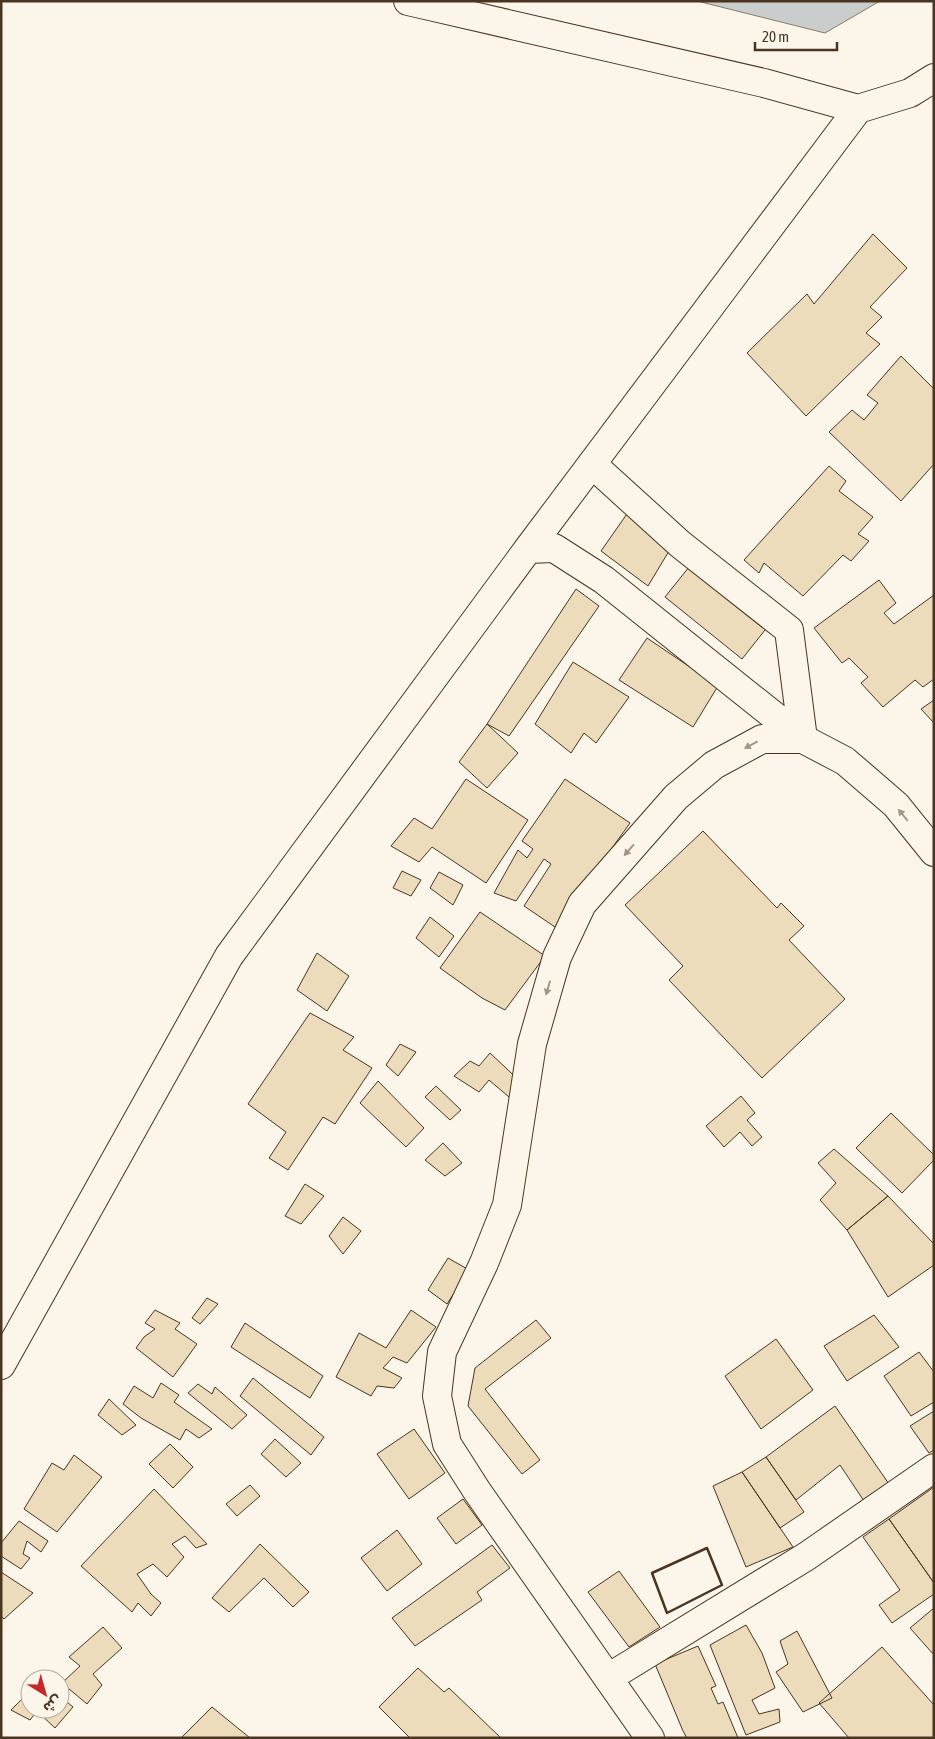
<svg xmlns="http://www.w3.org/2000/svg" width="935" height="1739" font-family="'Asap Condensed','Noto Sans Arabic',sans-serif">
<rect width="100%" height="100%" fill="#fbf6e9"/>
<path fill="#c9cecd" stroke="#887966" d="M697,1h183l-55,32z"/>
<path fill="#ecdcbc" stroke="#4a3520" d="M873,234l34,34 -37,39 12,10 -16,16 14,11 -74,72 -59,-63 60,-59 7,10z
M901,356l33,33v75l-33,37 -72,-69 23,-22 12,10 14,-17 -11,-8z
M829,466l17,15 -7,10 34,26 -15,17 11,7 -18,20 -8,-6 -40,41 -39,-33 -5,10 -15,-13z
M629,511l43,35 -24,40 -47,-35z
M689,567l80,58 -27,34 -77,-62z
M879,580l17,23 -12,10 10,11 40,-29v84l-11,8 -8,-7 -32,27 -22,-24 7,-6 -19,-19 -7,5 -28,-35z
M576,589l23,17 -90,130 -22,-12z
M647,638l71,48 -25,41 -74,-47z
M573,662l56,35 -33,46 -12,-10 -13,20 -36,-29z
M934,700v23l-13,-14z
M487,724l31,29 -31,35 -28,-26z
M466,779l62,41 -42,63 -54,-36 -13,15 -28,-16 23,-28 18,11z
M565,779l65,44 -75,104 -31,-21 27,-42 -7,-5 -28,42 -22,-8 24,-43 9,8 6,-9 -11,-8z
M703,831l74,77 4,-5 23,23 -15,14 56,59 -83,79 -93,-98 14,-14 -58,-61z
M402,871l19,9 -10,16 -18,-8z
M439,872l24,13 -10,20 -23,-17z
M480,912l65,44 -40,54 -23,-12 -42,-30z
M430,917l24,19 -15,21 -23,-19z
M317,953l32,23 -22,35 -30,-21z
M310,1013l44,24 -11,13 29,18 -37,56 -12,-7 -35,53 -19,-12 17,-26 -38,-28z
M400,1044l16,8 -18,24 -12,-11z
M490,1053l35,33 -9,17 -27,-23 -10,12 -25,-16 16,-15 9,5z
M378,1081l46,47 -18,19 -46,-44z
M436,1086l25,24 -11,10 -25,-23z
M741,1096l14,17 -8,7 15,17 -10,9 -12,-14 -16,15 -18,-21z
M891,1113l43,42v5l-32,33 -46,-45z
M443,1143l19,20 -17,13 -20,-16z
M834,1149l54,47 -41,34 -27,-30 16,-17 -18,-20z
M305,1184l19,12 -23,28 -16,-8z
M888,1196l46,48v21l-46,32 -41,-67z
M343,1217l18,14 -18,23 -14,-18z
M448,1258l21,12 -22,34 -19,-14z
M207,1298l11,6 -18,20 -8,-6z
M155,1310l25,13 -5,6 22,15 -24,33 -37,-29 8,-11 11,-8 -10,-6z
M411,1310l25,17 -29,36 -14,-6 -10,11 19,10 -8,10 -17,-2 -6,10 -35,-19 23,-44 27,15z
M874,1315l25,32 -52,34 -23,-35z
M536,1320l15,18 -66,51 55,71 -18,14 -54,-68 7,-38z
M245,1323l78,53 -13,22 -79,-51z
M776,1339l37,51 -52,39 -36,-53z
M919,1352l15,20v30l-23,14 -27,-40z
M253,1378l71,59 -13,18 -71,-59z
M161,1383l18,12 -5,7 38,27 -13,9 -13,-9 -6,11 -39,-22 -18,-14 11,-18 19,12z
M198,1384l14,10 3,-7 32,28 -15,14 -44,-36z
M109,1399l27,26 -14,10 -24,-20z
M835,1406l54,78 -25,17 -24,-36 -44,35 -30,-43z
M934,1411v39l-5,3 -19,-27z
M414,1429l31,44 -36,26 -32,-45z
M275,1439l26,24 -15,14 -25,-23z
M170,1444l23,23 -20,21 -24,-24z
M74,1455l28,22 -45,55 -33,-23 28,-46 12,7z
M766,1457l38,55 -24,16 -38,-56z
M742,1472l51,75 -47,20 -33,-81z
M250,1485l10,11 -23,20 -11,-12z
M934,1487v96l-45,-64z
M154,1489l53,55 -11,4 -11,-12 -13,8 12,13 -17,20 -14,-13 -16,10 14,20 10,9 -10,13 -13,-13 -6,9 -51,-46z
M463,1499l19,26 -26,19 -19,-26z
M889,1519l45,64v11l-42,29 -13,-18 21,-15 -37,-53z
M19,1521l29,20 -7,11 -14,-11 -4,13 7,4 -9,11 -20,-13v-13z
M397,1530l25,34 -35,27 -26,-33z
M260,1544l49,48 -16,15 -29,-29 -35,34 -17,-14z
M492,1545l18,23 -33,24 5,8 -67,46 -23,-28z
M619,1571l41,56 -31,20 -41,-55z
M1,1572l32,21 -29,26 -3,-3z
M934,1608v47l-24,-27z
M746,1625l16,28 13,35 -23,12 7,14 20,-5 1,13 -34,13 -36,-90z
M103,1627l19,21 -29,26 9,11 -15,19 -25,-21 18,-17 -11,-9z
M797,1631l35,67 -29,14 -27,-40 12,-8 -8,-23z
M698,1646l18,40 -5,2 7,16 5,-2 15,36h-51l-4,-7 -28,-67z
M882,1647l52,58v33h-85l-30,-35z
M418,1668l26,24 5,-4 52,50h-91l-31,-31z
M30,1691v18h30v-13l13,11 -18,21 -18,-17 -7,9 -19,-10z
M212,1707l38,31h-69z"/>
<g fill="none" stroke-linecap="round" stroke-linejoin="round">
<g stroke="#4a3520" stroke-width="30">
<path id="minor" d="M408,1l356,82 94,26
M592,464l88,80 109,86 14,109
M528,549l26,-1 50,32 199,159
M1,1365l228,-409 299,-407 330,-440 52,-16 24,-15
M608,1678l199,-122 127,-88"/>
</g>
<g stroke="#4a3520" stroke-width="30">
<path id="major" d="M650,1738l-173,-247 -30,-47 -10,-48 5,-44 42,-89 23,-58 25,-161 25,-87 25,-53 94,-107 38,-32 48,-26h41l42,22 51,44 38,47"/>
</g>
<use href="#minor" stroke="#fbf6e9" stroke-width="28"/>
<use href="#major" stroke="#fbf6e9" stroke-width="28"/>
<path stroke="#4a3520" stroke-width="2.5" d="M707,1548l15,37 -55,28 -15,-40z"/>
</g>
<defs><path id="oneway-solid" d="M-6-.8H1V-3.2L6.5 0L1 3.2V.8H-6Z" transform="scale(1.25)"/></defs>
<g fill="#a29684">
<use href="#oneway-solid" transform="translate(751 745) rotate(152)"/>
<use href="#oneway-solid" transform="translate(903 815) rotate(-129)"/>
<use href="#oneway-solid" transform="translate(629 850) rotate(131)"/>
<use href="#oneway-solid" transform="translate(548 988) rotate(106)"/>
</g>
<rect width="935" height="1739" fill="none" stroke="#4a3520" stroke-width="5"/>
<g transform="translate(45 1694) rotate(143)"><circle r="24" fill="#fbf6e9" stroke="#b4a999"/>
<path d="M0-4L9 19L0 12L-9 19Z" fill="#c62828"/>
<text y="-8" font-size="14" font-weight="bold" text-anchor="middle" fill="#4a3520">ش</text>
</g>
<path d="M755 42v8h82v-8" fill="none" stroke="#4a3520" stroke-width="2.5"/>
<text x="762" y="42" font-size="15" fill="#4a3520" stroke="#fbf6e9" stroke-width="4" paint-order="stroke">20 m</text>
</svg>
